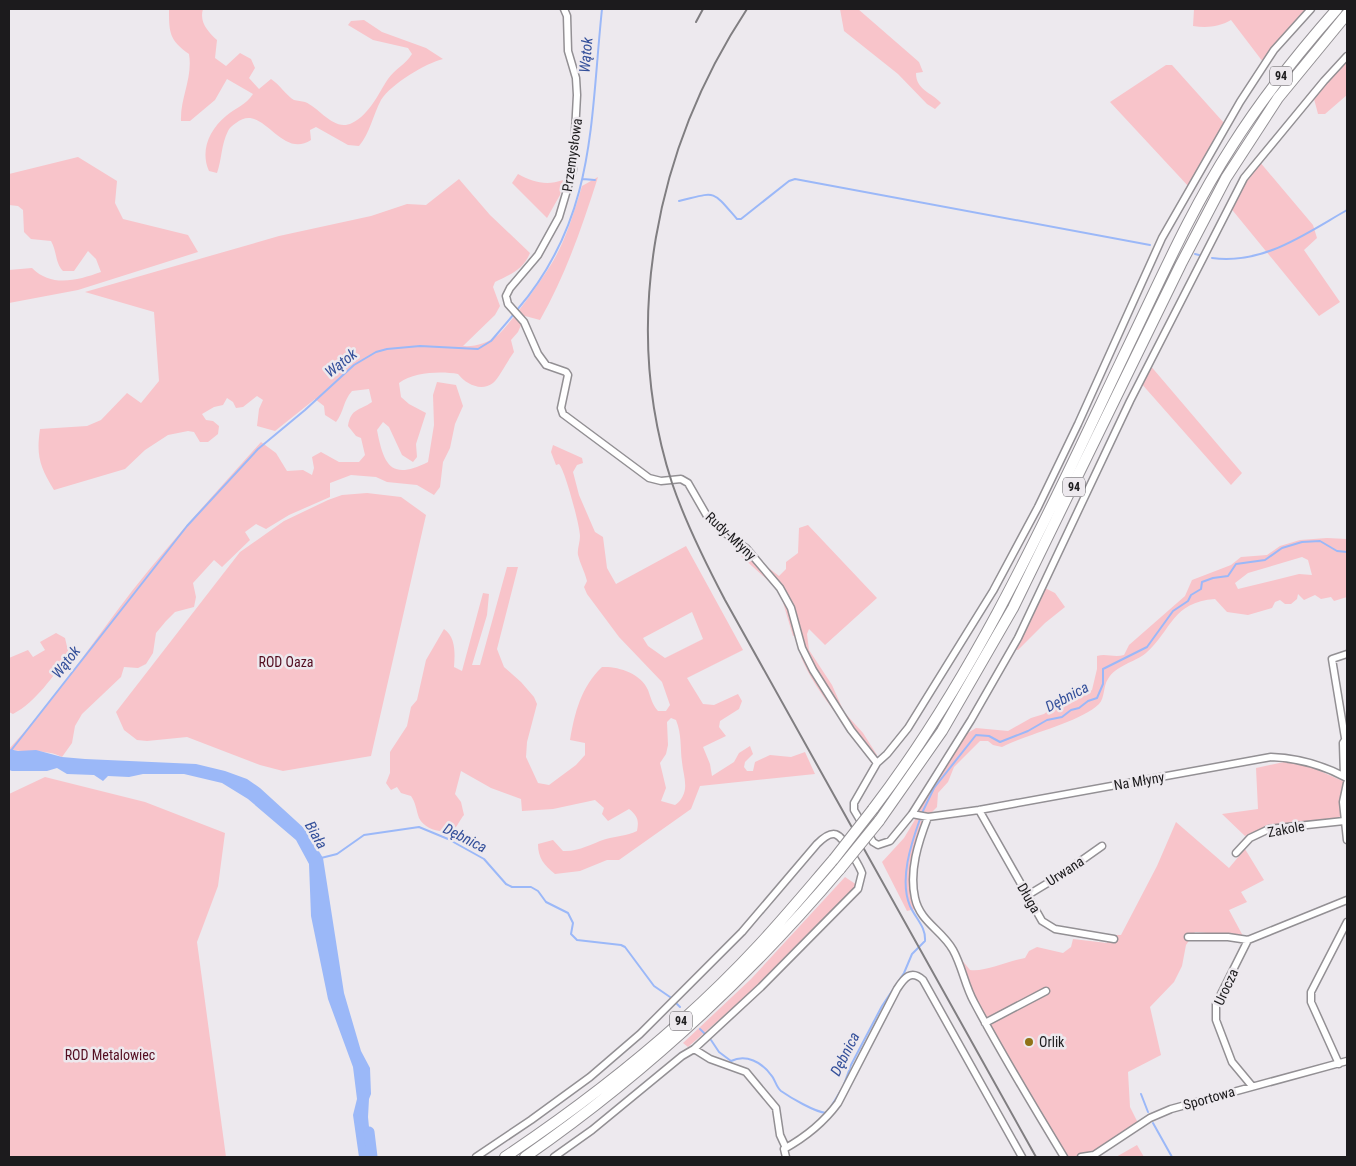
<svg xmlns="http://www.w3.org/2000/svg" width="1356" height="1166" font-family="'Roboto Condensed',sans-serif">
<rect width="100%" height="100%" fill="#ede9ee"/>
<path fill="#f8c4ca" fill-rule="evenodd" d="M169,9h34c-4,13 5,23 14,31l-2,18 11,8 14,-13 11,6 4,9 -6,10 10,11 12,-10c8,5 16,17 23,21 3,1 8,1 11,2 15,6 29,30 47,21 18,-9 26,-29 36,-44 7,-10 18,-15 24,-25l-4,-6 -35,-8 -25,-15 3,-4 13,-1 18,12 44,16 17,11c-17,4 -52,25 -62,41 -8,15 -11,33 -22,46l-11,-1 -32,-18 -6,3 1,10c-31,20 -48,-39 -75,-17 -4,3 -7,5 -8,8 -7,14 -6,28 -11,42l-8,-2c-9,-20 0,-41 17,-55 9,-8 20,-11 27,-22l-26,-15 -12,21 -25,21h-9c-1,-23 12,-43 8,-67 -20,-14 -20,-22 -20,-45z
M840,9h18l61,53 4,10 -7,1c0,17 15,19 25,30l-6,6 -8,-5 -29,-30 -54,-43z
M1194,9h114l-45,53 -32,-42c-12,7 -24,8 -38,6z
M1347,56v39l-22,19h-7l-5,-19z
M1166,65h6l52,58 -35,64 -79,-85z
M78,157l39,24 -2,22 8,16 65,16 10,17 -120,38 -69,13v-33l23,-2c20,20 46,12 69,4l-5,-13 -8,-8 -14,20h-11c-8,-8 -6,-20 -12,-30l-20,-2 -7,-7 -1,-22 -5,-4 -9,-1v-31z
M1259,161l54,64 4,13 -13,12 36,52 -21,14 -90,-110z
M518,174c15,8 28,12 45,6l-3,15 -13,23 -35,-35z
M598,177c-16,50 -32,97 -58,143l-15,-4 -7,16 -7,8 3,12c-6,8 -15,26 -21,31 -12,9 -27,1 -35,-9 -17,-3 -44,-2 -59,9l2,14 8,7 17,9 -10,31 1,13 -4,5 -11,-7 -13,-28 -6,-5 -6,8c7,37 15,50 51,32l6,-37 -1,-30 4,-13 19,3 7,21 -8,18 -5,24 -7,14 -3,25 -6,8 -17,-10 -30,-3 -11,-5 -25,-2 -21,8v14l-41,18 -23,14 -10,-5 -11,8 5,8 -28,27 -8,-7 -21,23 3,14 -2,10 -19,5 -9,9 -10,12 -3,20 -7,11 -8,4 -14,-1 -3,10 -39,37 -7,12 -3,17 -10,14c-17,-9 -35,-3 -53,-8 46,-49 82,-105 123,-158 41,-52 85,-100 129,-149l15,11 11,18 16,-1 9,5 2,-7 -2,-11 9,-5 18,10h20l6,-7 -4,-17 -5,-2 -8,-10c3,-18 11,-15 24,-24l-3,-13 -17,2c-9,10 -8,21 -16,31l-11,-7 -1,-9 -9,-7 -40,32 -18,-5 2,-17 4,-9 -6,-4 -14,11 -7,1 -3,-6 -6,-4 -4,7 -9,2 -12,7 4,6 7,1 6,5 -1,8 -10,8h-8l-6,-10 -6,-1 -20,4 -23,15 -20,19 -71,21c-14,-23 -18,-34 -14,-61l47,-3 14,-6 26,-27 14,10 18,-22 -5,-69 -69,-20 194,-56 92,-20 36,-12 19,1 33,-26 31,36 40,38c-7,17 -19,21 -35,29l-2,5 7,19 -5,9 -32,31c12,1 25,-3 35,-11 14,-13 50,-63 59,-81 11,-21 18,-45 25,-68z
M1149,364l93,109 -11,12 -91,-103z
M553,445l29,13 1,5 -6,2 -4,7 6,23 16,37 8,5 4,31 9,16 70,-38 57,104 -56,28 16,26 11,1 24,-11 4,7 -3,8 -19,12 -1,6 7,9 -23,11 7,17 2,12 22,-14 5,-9 11,-7 3,8 -8,8 -1,5 3,4h6l2,-9 15,-7 21,2 14,-5 10,22 -115,12 -9,23 -72,51h-12l-27,11 -25,3c-11,-9 -17,-16 -17,-30l15,-4 10,11c16,1 27,-7 43,-12 11,-3 20,-3 31,-8 2,-10 1,-15 -8,-22l-21,12 -6,-7 2,-6 -9,-8 -42,9 -31,2 -1,-12 -30,-11 -30,-17 -6,23 6,8 3,13c-3,3 -6,10 -9,13 -11,7 -30,2 -36,-10 -3,-8 -3,-15 -8,-22l-10,-3 -4,-6 -6,3 -5,-7 4,-10v-21l17,-26 4,-19 6,-7 9,-40 18,-31c12,8 11,25 10,38l8,4 21,-78 6,1 -2,21 -15,50h8l27,-98h11l-21,82 7,18 17,15 13,15 3,7 -10,38 -1,15 12,26 11,2 27,-20 9,-10v-12l-15,-3c5,-28 11,-53 32,-73 15,-1 39,6 46,23 3,8 4,14 10,21h8l4,-6 -8,-23 -43,-45 -32,-43 -3,-7 3,-6c-2,-9 -7,-17 -9,-26 -1,-6 2,-12 2,-19 0,-10 -15,-66 -21,-72l-3,1 -5,-13zM692,612l11,27 -38,19 -17,-12 -5,-8zM671,718l5,2c6,15 4,27 6,42 1,10 4,18 3,27 -1,7 -5,13 -10,16l-14,-4 5,-13 -6,-25 6,-9 2,-9 -1,-23z
M367,493l34,4 25,18 -55,241 -88,15 -23,-6 -73,-28 -40,4 -10,-1 -13,-10 -8,-18 124,-160 44,-31 44,-21 14,-5z
M808,525l69,73 -52,47 -16,-16 -2,5 2,16 23,35 12,27 19,21 14,22 -4,2c-26,-31 -56,-62 -72,-100l2,-5 -4,-16h-6l-11,-37 -8,-13 -33,-30v-9l38,29 7,-7v-7l12,-9 1,-25z
M1327,538l20,1v58l-13,4 -3,-4 -10,2 -6,-4 -11,5 -6,-6 -1,5 -6,5h-6l-5,-4 -5,2 -3,6 -24,7 -21,-3 -12,-13c-43,3 -43,31 -69,54 -11,9 -31,13 -38,26 -5,7 -3,19 -9,25 -18,18 -72,30 -97,43l-9,-2 -5,-4h-8l-26,26 -6,15 -10,11 -1,14 -6,6 -12,-2 -2,-4 49,-73 10,-6 32,3 23,-13 13,-4 11,-9 14,-1 23,-14 5,-21v-13c9,-3 17,2 27,-1l5,-10 56,-49 7,-16 39,-15 10,-8 26,-2 13,-9 20,-6zM1302,557l6,3 4,15 -13,-1 -61,15 -3,-6 13,-10z
M1043,587l12,6 10,14 -20,16 -27,27 -6,-2z
M56,633l9,5 4,17c-16,21 -33,47 -56,59l-4,-2v-54l19,-8 5,7 12,-7 -5,-8z
M1284,762l20,2 41,18 -3,32 -5,6 -73,9 -19,7 -23,-22 36,-5 -2,-41z
M45,777l100,25 80,31 -7,53 -21,56 29,215h-217v-363z
M916,818l7,4 -12,47 -1,19 5,21 -8,2 -25,-49 22,-24z
M1176,822l53,46 16,-19 19,31 -23,12 6,10 -18,8 14,26 -48,-4 -9,13 -4,21 -8,16 -24,25 11,48 -33,17 2,35 8,16 -50,31 -19,3 -4,-2 -76,-129 2,-1 -20,-32 -14,-39 13,16c16,2 37,-9 55,-12l4,-7 8,-4 26,6 8,-6 2,-8 34,4 1,-8h13l36,-69z
M845,877l12,8 -2,4 -112,110 -55,48 -5,-4 68,-64z
M1137,1145l7,12h-28z"/>
<path fill="#9bb8f8" d="M9,749l9,2 18,-1 26,7 23,2 111,5 29,7 22,8 13,9 46,42 17,28 21,135 17,58 9,17 1,26 -2,5 -1,18 4,40h-13l-6,-42 4,-16 -4,-32 -25,-68 -17,-83 -2,-52 -13,-24 -48,-41 -26,-16 -38,-9h-41l-14,3 -21,-1 -5,5 -9,-6 -27,-1 -10,-6 -10,3h-35l-3,-1z"/>
<g fill="none" stroke-linecap="round" stroke-linejoin="round">
<path stroke="#9bb8f8" stroke-width="2" d="M583,179l12,1
M679,201c38,-9 32,-12 58,18h4l48,-38 6,-2 355,66
M1195,254l4,1
M1212,258c51,7 93,-24 135,-48
M517,310c79,-92 73,-188 85,-301
M9,753l178,-227 71,-77 47,-39 49,-45 22,-13 11,-3 33,-3 58,3 13,-8 23,-27
M922,813l12,-25 42,-53 13,1 11,6 28,-11 19,-11 15,-3 9,-7 8,-2 9,-7 9,-3 6,-14v-15l44,-22 26,-36 15,-10 3,-6 10,-6 1,-7 11,-4 15,-2 8,-12 29,-4 17,-12 20,-6 18,-1 17,10 10,1
M321,858l16,-4 27,-19 55,-8 29,12 36,20 22,25 6,3h19l7,4 8,11 22,11 5,10 -2,11 6,6 44,5 4,2 29,39 16,11
M676,1003l4,4
M700,1029l6,6
M711,1040l8,12 12,9c15,-7 31,1 40,14 4,4 5,12 10,16 10,7 34,21 45,22
M1141,1094l7,18
M829,1110l14,-23 8,-22 31,-59 22,-33 8,-19 13,-13c1,-14 -9,-22 -15,-35 -11,-26 1,-62 10,-87
M1153,1123l19,34"/>
<path stroke="#9bb8f8" stroke-width="11" d="M369,1132l3,25"/>
<g stroke="#939094" stroke-width="9">
<path id="street" d="M564,9l3,7 1,35 8,27 1,17 -4,75 -14,47 -21,38 -28,33 -4,8 2,8 16,18 14,32 8,11 20,7 2,3 -7,33 2,6 86,64 12,3 20,-2 7,4 19,33 25,23 14,9 34,40 11,20 11,40 11,22 38,60 26,33 -23,40v7l19,32 5,3 12,-4 22,-27 16,3 51,-7 292,-53c27,1 52,8 76,21
M1345,738l-13,-79 15,-5
M877,763l10,-9 21,-26 85,-137 45,-84 40,-83 84,-186 78,-136 34,-52 37,-41
M1344,776l-1,-33 4,-6
M1347,783l-4,19 4,38
M979,810l63,111 13,8 59,10
M912,814l59,-94 47,-82 112,-237 114,-223 80,-97 23,-25
M928,817c-10,26 -19,54 -13,81 5,24 27,32 38,52 9,16 12,36 21,52 28,53 59,104 90,155
M1236,853l14,-15 19,-9 75,-8
M1028,895l33,-20 41,-29
M1188,937h40l20,3 99,-40
M1248,940l-32,64v16l16,42 20,24
M985,1023l61,-32
M694,1049l16,10 36,13 30,36 4,27 6,13
M1339,1064l-28,-62v-10l36,-70
M476,1157l55,-37 59,-43 50,-43 102,-102 75,-88c17,-17 22,-11 33,7 4,7 9,14 12,22l-4,16 -97,98 -67,62 -12,7 -90,74 -38,27
M786,1157l-2,-8c20,-11 40,-27 54,-46l59,-114c7,-11 14,-20 26,-9l99,177
M1081,1157l13,-2 56,-37 21,-9 176,-48"/>
</g>
<g stroke="#939094" stroke-width="12">
<path id="primary" d="M873,809c106,-139 177,-299 252,-456 34,-70 65,-142 107,-207 31,-49 67,-94 105,-137
M879,821l63,-90 71,-123 168,-344 45,-86 52,-80 69,-84
M505,1157c91,-61 179,-131 254,-212 26,-28 50,-57 75,-86
M525,1157c118,-82 222,-178 315,-288"/>
</g>
<use href="#street" stroke="#fff" stroke-width="6"/>
<use href="#primary" stroke="#fff" stroke-width="10"/>
<path stroke="#807e81" stroke-width="2" d="M747,9c-91,138 -127,314 -75,474 14,41 33,79 53,117l311,557
M696,22l7,-13"/>
<g stroke="#939094" stroke-width="12" stroke-linecap="butt">
<path id="primary-bridge" d="M834,859l39,-50
M840,869l39,-48"/>
</g>
<use href="#primary-bridge" stroke="#fff" stroke-width="10"/>
</g>
<circle fill="#907217" stroke="#ede9ee" stroke-width="2" cx="1029" cy="1042" r="5"/>
<g text-anchor="middle" stroke-width="5" stroke-linejoin="round" paint-order="stroke">
<g fill="#ede9ee" stroke="#5b595c" stroke-width="1">
<rect x="1270" y="66.5" width="22" height="19" rx="4"/>
<rect x="1063" y="477.5" width="22" height="19" rx="4"/>
<rect x="670" y="1011.5" width="22" height="19" rx="4"/>
</g>
<g font-size="12" font-weight="bold" fill="#1c1b1d">
<text x="1281" y="80">94</text>
<text x="1074" y="491">94</text>
<text x="681" y="1025">94</text>
</g>
<g font-size="14" fill="#1c1b1d" stroke="#ede9ee">
<text transform="translate(572 155) rotate(-82)" y="5">Przemysłowa</text>
<text transform="translate(731 536) rotate(43)" y="5">Rudy-Młyny</text>
<text transform="translate(1139 781) rotate(-10)" y="5">Na Młyny</text>
<text transform="translate(1286 829) rotate(-10)" y="5">Zakole</text>
<text transform="translate(1065 871) rotate(-33)" y="5">Urwana</text>
<text transform="translate(1029 898) rotate(60)" y="5">Długa</text>
<text transform="translate(1226 987) rotate(-65)" y="5">Urocza</text>
<text transform="translate(1209 1098) rotate(-16)" y="5">Sportowa</text>
</g>
<g font-size="14" fill="#540e21" stroke="#ede9ee">
<text x="286" y="667">ROD Oaza</text>
<text x="110" y="1060">ROD Metalowiec</text>
</g>
<g font-size="14" fill="#1c1b1d" stroke="#ede9ee" text-anchor="start">
<text x="1039" y="1047">Orlik</text>
</g>
<g font-size="15" font-style="italic" fill="#334f9a" stroke="#ede9ee">
<text transform="translate(586 55) rotate(-85)" y="5">Wątok</text>
<text transform="translate(341 363) rotate(-38)" y="5">Wątok</text>
<text transform="translate(66 662) rotate(-52)" y="5">Wątok</text>
<text transform="translate(1067 697) rotate(-28)" y="5">Dębnica</text>
<text transform="translate(316 835) rotate(60)" y="5">Biała</text>
<text transform="translate(465 838) rotate(27)" y="5">Dębnica</text>
<text transform="translate(845 1054) rotate(-63)" y="5">Dębnica</text>
</g>
</g>
<rect width="1356" height="1166" fill="none" stroke="#1c1b1d" stroke-width="20"/>
</svg>
